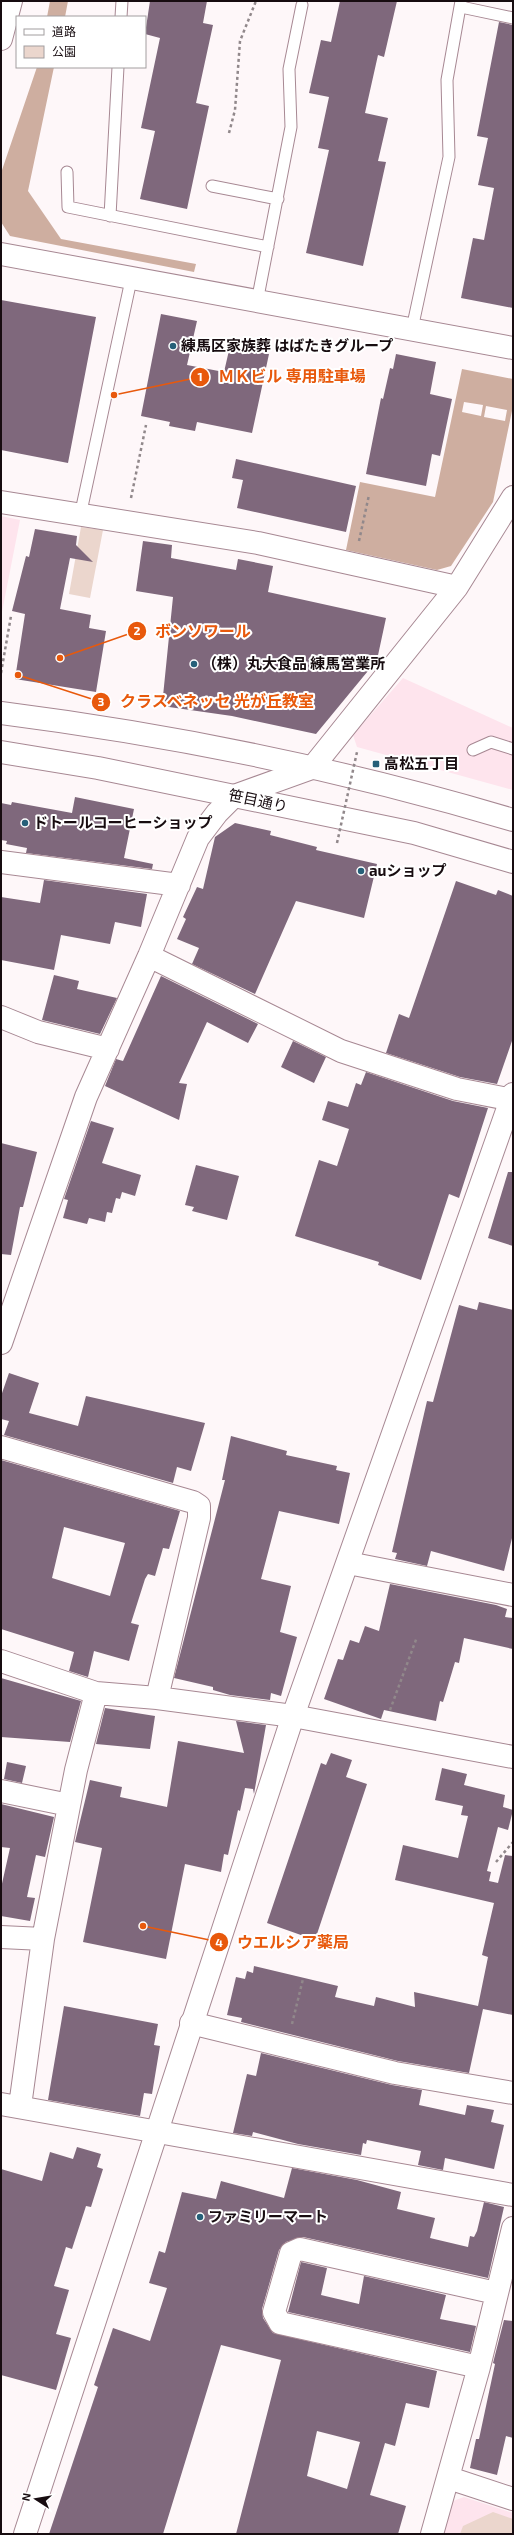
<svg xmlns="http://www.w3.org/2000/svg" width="514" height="2535" font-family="'Exo 2','Noto Sans JP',sans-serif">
<rect width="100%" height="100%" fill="#fef7f9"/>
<path fill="#fee4ed" d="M1,516l19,4 -19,97z
M403,678l110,50v62l-156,-43 -4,-12z
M464,2497l49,16v21h-70l10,-33z"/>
<path fill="#ebd6cd" d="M81,527l22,3 -13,68 -21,-4z
M493,2512l20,7v15h-53l3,-8z"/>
<path fill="#ceaea0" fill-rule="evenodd" d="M50,1h18l-3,16h-18z
M37,67h17l-26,124 33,48 135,25 -2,8 -184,-36 -9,-14v-49z
M462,369l51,10v27l-20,96 -42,64 -14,4 -91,-20 14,-68 75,15zM464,402l19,3 -2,11 -19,-4zM486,406l21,4 -2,11 -21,-4z"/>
<path fill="#7f687c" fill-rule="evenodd" d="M150,1h57l-4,22 10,2 -17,78 13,3 -22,103 -47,-10 15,-68 -14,-3 19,-90 -15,-4z
M340,1h57l-13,56 -6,-2 -13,58 23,5 -10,43 8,1 -23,104 -57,-13 23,-103 -11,-2 11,-51 -20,-4 12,-53 10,2z
M499,22l14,3v283l-52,-10 12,-60 11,2 10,-52 -16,-3 10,-47 -11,-2z
M1,300l95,17 -28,146 -67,-13z
M161,314l36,7 -10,44 37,7 6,-26 39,8 -17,79 -55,-11 -2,9 -26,-5 1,-4 -29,-6z
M396,354l40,8 -6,32 22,5 -12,57 -8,-2 -6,32 -60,-12 15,-76 2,1 7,-31 3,1z
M236,459l120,27 -10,46 -109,-24 6,-28 -11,-2z
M35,529l42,7 -1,9 17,17 -23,-4 -10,51 31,6 -2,13 17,3 -10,61 -81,-13 10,-65 -13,-3 14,-55 3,1z
M143,541l29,4 -1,13 65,12 2,-11 35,7 -5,26 118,26 -9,42 -61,74 -84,-18 -70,-10 11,-109 -37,-6z
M75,797l59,12 -10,49 29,6 -1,5 -126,-16 1,-5 -21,-4 1,-3 -6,-1v-37l10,2 1,-3 60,11z
M235,823l36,8 -1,4 47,12 -1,3 61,14 -13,54 -68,-17 -41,93 -63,-30 7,-16 -22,-9 9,-20 -3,-2 14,-30 6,2 12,-52z
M44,880l103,14 -6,33 -26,-5 -5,22 -49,-9 -7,35 -53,-10v-63l39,6z
M456,881l40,14 2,-5 15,6v142l-16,46 -37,-7 -74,-24 13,-39 10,4z
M54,975l25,6 -2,8 40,9 -17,36 -58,-14z
M161,976l97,48 -10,19 -41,-21 -28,61 8,1 -8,36 -74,-34 11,-27 7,2z
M293,1041l33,16 -12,26 -33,-16z
M366,1072l87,29 35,7 -29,90 -10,-4 -28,86 -43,-15 1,-3 -84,-26 24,-76 18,6 12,-37 -27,-9 6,-19 20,6 8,-24 5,2z
M91,1121l23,7 -12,35 39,12 -6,21 -13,-4 -2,7 -4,-1 -4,15 -5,-1 -2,10 -16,-4 -2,6 -24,-6 5,-18 -4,-1z
M1,1143l36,9 -14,55h-3l-9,48 -10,-1z
M196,1165l43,11 -12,44 -35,-9 2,-4 -9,-2z
M508,1172h5v74l-25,-8z
M479,1302l34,8v224l-9,37 -73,-20 -4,15 -32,-7 2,-6 -5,-1 35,-151 6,1 26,-97 18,5z
M9,1373l30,10 -10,30 49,13 8,-30 119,27 -14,48 -14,-4 -4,16 -169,-48 5,-14 -8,-2v-23z
M231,1436l56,15 -1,4 51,11 -1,4 14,3 -11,51 -60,-13 -18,68 30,7 -11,46 17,5 -16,59 -10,-3 -1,7 -40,-5 -17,-5v-3l-39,-9 51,-198h-3z
M1,1460l179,51 -11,38 -6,-1 -8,28 -7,-2 -3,5 -14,44 8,2 -10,36 -35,-10 -6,26 -19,-6 5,-19 -73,-23zM64,1527l61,16 -15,53 -58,-18z
M390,1584l106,21 11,4 -2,8 8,1v31l-49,-11 -5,25 -4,-1 -12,40 -3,-1 -4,20 -52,-11 -3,9 -57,-20 14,-40 5,1 7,-20 9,3 6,-17 14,5z
M1,1678l80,23 -11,41 -69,-5z
M105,1708l50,8 -5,33 -54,-5z
M236,1721l30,4 -12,69 -1,-5 -8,-1 -5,23 -2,-1 -10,45 -4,-1 -3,18 -36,-8 -19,95 -83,-17 19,-94 -27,-6 15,-62 32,7 -2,10 47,10 11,-66 66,12z
M331,1753l21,7 -6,17 21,7 -52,156 -48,-17 54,-160 5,2z
M7,1762l19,4 -4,17 -18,-4z
M442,1768l25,6 -3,11 41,10 -2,12 10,3 -5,20 -10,-3 -11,44 4,1 -2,9 9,2 7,-28 8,1v159l-30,-6 -14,64 -71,-12 -157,-39 1,-4 -15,-3 9,-38 9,2 2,-8 6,2 1,-7 84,20 -3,11 39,9 2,-9 39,10 -1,-15 64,14 10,-49 -6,-2 12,-52 -99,-23 8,-35 55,13 10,-42 -7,-1 2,-9 -28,-6z
M1,1804l53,13 -9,40 -9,-2 -9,42 8,1 -5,23 -29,-5v-28l9,-40 -9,-1z
M64,2006l94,18 -4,21 6,1 -8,48 -8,-1 -4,23 -92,-16z
M261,2053l131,32 30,5 -3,15 46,10 2,-10 27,5 -3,12 13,3 -10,44 -49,-11 -2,12 -25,-5 3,-14 -54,-11 -1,4 -3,-1 -2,12 -63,-11 -45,-12 -1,4 -19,-3 14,-59 9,2z
M77,2147l24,7 -4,13 6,2 -12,38 -5,-1 -14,43 -6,-2 -12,39 15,4 -13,44 15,4 -15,52 -55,-15v-206l41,12 8,-29 23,7z
M292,2168l65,12 44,12 -4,17 38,9 -5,20 38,9 2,-11 4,1 3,-6 7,-29 20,5 -16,71 -185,-41 -17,5 -7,8 -17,59 1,9 10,15 164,38 -8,37 -23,-5 -11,43 -10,-3 -15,52 36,11 -8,28h-162l45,-174 -60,-15 -58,189h-114l49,-147 -4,-2 19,-57 37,13 17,-53 -18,-5 10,-32 6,2 17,-61 34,7 5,-18 63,17zM317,2431l43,11 -13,47 -40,-13z
M301,2262l26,6 -6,27 38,9 5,-28 82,19 -6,24 36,7 -6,26 -182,-40z
M504,2320l9,1v117l-7,-2 -9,39 -27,-7 6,-29h3l16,-75 -2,-1z"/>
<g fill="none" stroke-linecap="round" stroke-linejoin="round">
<g stroke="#a78893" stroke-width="13">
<path id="lane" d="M461,7l52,11
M121,17l1,-16
M67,172l1,35 200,40
M212,186l66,13
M110,216l8,-149
M257,302l34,-175 -2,-58 13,-64
M412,329l37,-172 -2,-77 14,-79
M80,516l51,-236
M473,750l18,-8 22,7"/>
</g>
<g stroke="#a78893" stroke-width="24">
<path id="street" d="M1,502l257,41 199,44 -145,181 -78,28 -17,17 -19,25 -49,118 -63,141 -85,246
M457,587l56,-90
M1,862l178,23
M149,956l192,95 116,38 56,11
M1,1017l37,15 70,17
M1,1447l192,55 6,4v12l-42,180
M348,1563l165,32
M1,1661l95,32 61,5 136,18 220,41
M1,1791l68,14
M1,1937l42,2
M191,2023l204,50 118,20
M1,2104l512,91
M20,2106l23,-167 33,-169 20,-77
M479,2367l-199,-44 -6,-11 17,-59 9,-4 196,44
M449,2478l64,21
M432,2534l47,-167 34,-139"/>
</g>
<g stroke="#a78893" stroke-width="24">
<path id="secondary" d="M1,39l10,-38
M1,254l512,94
M1,713c172,22 345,57 512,107
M1,752l97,16 316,65 99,29
M25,2534l268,-818 220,-622"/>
</g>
<path stroke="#91888b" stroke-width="2.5" stroke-dasharray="3 3" stroke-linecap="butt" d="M229,133l6,-23 5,-69 16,-40
M131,498l15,-73
M359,541l10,-46
M1,673l10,-57
M390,1710l27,-73
M496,1862l17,-20
M292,2024l11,-45"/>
<use href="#lane" stroke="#fff" stroke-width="11"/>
<use href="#street" stroke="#fff" stroke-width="22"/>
<use href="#secondary" stroke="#fff" stroke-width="22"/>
<path stroke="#91888b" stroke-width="2.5" stroke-dasharray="3 3" stroke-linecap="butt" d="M337,843l20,-91"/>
</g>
<g fill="#266079" stroke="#fff" stroke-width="1.5">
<circle cx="173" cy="346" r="4"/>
<circle cx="194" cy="664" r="4"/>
<rect x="372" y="760" width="8" height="8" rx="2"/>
<circle cx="25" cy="823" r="4"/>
<circle cx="361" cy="871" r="4"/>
<circle cx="200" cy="2217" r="4"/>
</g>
<g text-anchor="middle" stroke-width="4" stroke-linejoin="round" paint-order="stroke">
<g font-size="15" font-weight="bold" fill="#170c10" stroke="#fff" text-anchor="start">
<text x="181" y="351">練馬区家族葬 はばたきグループ</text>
<text x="202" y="669">（株）丸大食品 練馬営業所</text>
<text x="384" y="769">高松五丁目</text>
<text x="33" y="828">ドトールコーヒーショップ</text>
<text x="369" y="876">auショップ</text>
<text x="208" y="2222">ファミリーマート</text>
</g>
<g font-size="15" fill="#170c10" stroke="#fff">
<text transform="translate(258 801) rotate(12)" y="5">笹目通り</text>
</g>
</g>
<path fill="none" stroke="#e8590c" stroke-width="1.5" d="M114 395L200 377M60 658L137 631M18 675L101 702M143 1926L219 1942"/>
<g fill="#e8590c" stroke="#fff" stroke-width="1.5">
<circle cx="114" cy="395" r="4"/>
<circle cx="60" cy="658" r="4"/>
<circle cx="18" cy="675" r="4"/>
<circle cx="143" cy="1926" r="4"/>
<circle cx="200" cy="377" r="10"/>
<circle cx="137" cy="631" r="10"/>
<circle cx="101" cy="702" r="10"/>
<circle cx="219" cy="1942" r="10"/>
</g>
<g font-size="12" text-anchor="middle" font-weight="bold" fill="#fff">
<text x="200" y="381">1</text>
<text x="137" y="635">2</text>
<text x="101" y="706">3</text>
<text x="219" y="1947">4</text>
</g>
<g font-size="16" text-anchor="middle" font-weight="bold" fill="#e8590c" stroke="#fff" stroke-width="4" stroke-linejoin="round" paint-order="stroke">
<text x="292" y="382">ＭＫビル 専用駐車場</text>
<text x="203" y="637">ボンソワール</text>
<text x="217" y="707">クラスベネッセ 光が丘教室</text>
<text x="293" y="1948">ウエルシア薬局</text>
</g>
<rect width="514" height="2535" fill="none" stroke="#170c10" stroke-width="4"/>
<rect x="16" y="16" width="130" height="52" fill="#ffffff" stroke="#a29e9f"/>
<rect x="24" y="29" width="20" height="6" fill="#ffffff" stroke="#a29e9f"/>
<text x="52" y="36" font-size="12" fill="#170c10">道路</text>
<rect x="24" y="46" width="20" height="12" fill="#ebd6cd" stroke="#a29e9f"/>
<text x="52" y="56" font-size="12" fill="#170c10">公園</text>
<g transform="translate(36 2499) rotate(282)" stroke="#ffffff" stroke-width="3" paint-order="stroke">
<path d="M0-3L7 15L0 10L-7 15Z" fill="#170c10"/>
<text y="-6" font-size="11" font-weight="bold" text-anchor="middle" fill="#170c10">N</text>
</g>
</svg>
